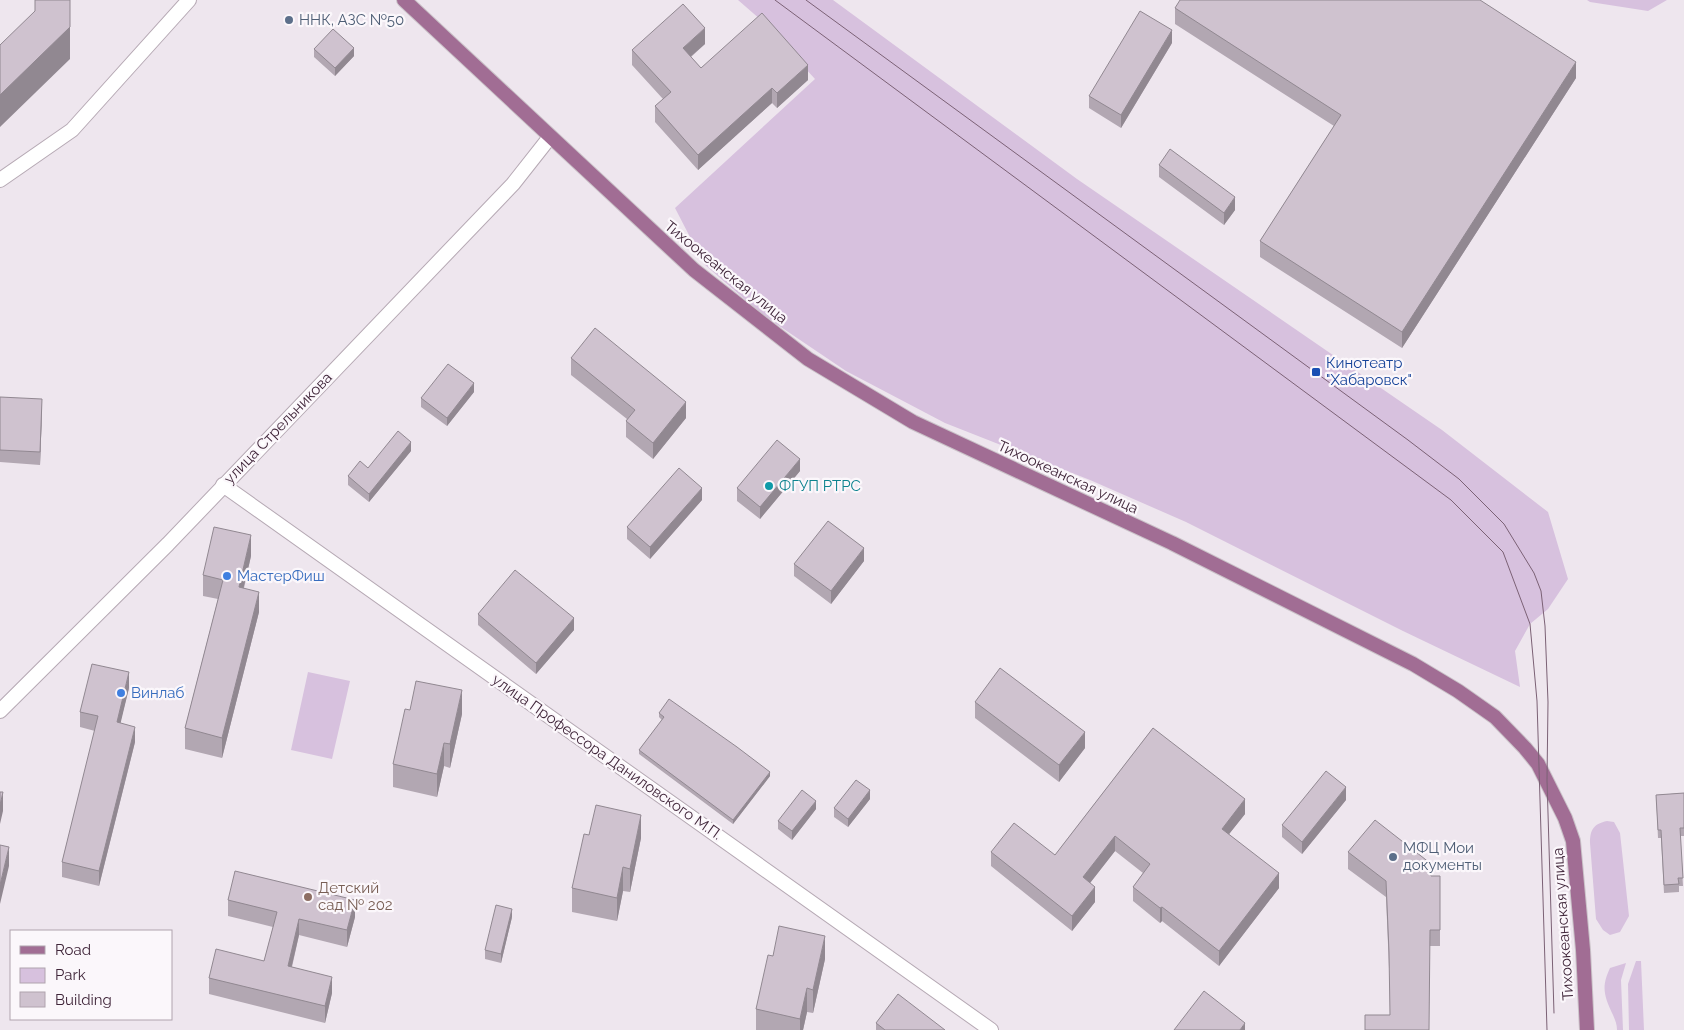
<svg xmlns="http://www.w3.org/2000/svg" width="1684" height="1030" font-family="Raleway,sans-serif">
<rect width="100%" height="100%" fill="#eee6ee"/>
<path fill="#d7c1de" d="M738,0h95l244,179 365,251 106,82 20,67 -20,30 -18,15 -15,27 5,36 -117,-56 -217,-109 -96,-42 -145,-57 -99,-52 -83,-56 -59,-51 -29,-56 140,-129 -54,-59z
M1587,0h80l-19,11 -58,-9z
M308,672l42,9 -18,78 -41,-9z
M1607,821l7,1 6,11 9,83 -9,16 -10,3 -7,-5 -7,-11 -6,-76c0,-14 4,-19 17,-22z
M1636,961h5l3,69h-15l-1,-46z
M1626,963l-5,17 2,50h-6c0,-6 -2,-10 -4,-15 -9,-19 -12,-28 -3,-47z"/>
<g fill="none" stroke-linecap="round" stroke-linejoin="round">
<g stroke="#b6a9b4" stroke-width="16">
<path id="minor" d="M0,180l72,-50 117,-130
M223,485l768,545"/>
</g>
<g stroke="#b6a9b4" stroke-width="16">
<path id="tertiary" d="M0,711l168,-167 345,-360 37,-47"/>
</g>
<g stroke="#cac2c8" stroke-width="16">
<path id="primary" d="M404,0l290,270 114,89 105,63 259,121 241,121 45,27 37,26 30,31 13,16 27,54 8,23 10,109 4,80"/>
</g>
<use href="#minor" stroke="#fff" stroke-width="14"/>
<use href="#tertiary" stroke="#fff" stroke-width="14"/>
<use href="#primary" stroke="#a16d94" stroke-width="14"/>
<path stroke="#7b6175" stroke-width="1" d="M775,0l676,500 52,52 27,72 7,77 10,329
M806,0l602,440 51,39 45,45 30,49 7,18 4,35 3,76 -1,78 7,233"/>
</g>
<path fill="#b2a7b2" d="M1175,8l401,70 -174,270 -142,-91v-16l74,-115 -159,-102z
M1172,43l-51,85 -32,-20v-12z
M705,44l-14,13 10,11 107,12 -31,28 -5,-5 -74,67 -43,-48v-16l8,-7 -31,-34v-15z
M314,49l40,7 -19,20 -21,-19z
M1159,165l76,45 -11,15 -65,-48z
M571,358l115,60 -33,41 -27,-22v-16l1,-2 -56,-44z
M474,392l-27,34 -26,-19v-9z
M0,397l42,14 -2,54 -40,-3z
M411,451l-42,51 -21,-17v-9z
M800,471l-40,48 -23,-18v-13z
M702,500l-52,59 -23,-20v-12z
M251,556l-7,32 15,24 -37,146 -37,-9v-21l33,-129 -15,-3v-21z
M864,561l-33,43 -37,-28v-12z
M478,614l96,16 -38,44 -58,-49z
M129,688l-9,35 15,19 -36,144 -37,-9v-15l33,-131 -15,-4v-15z
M975,702l110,46 -26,34 -84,-64z
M410,710l52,4 -12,54 -6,-2 -7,31 -44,-10v-23z
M659,713l111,63 -37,48 -94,-70v-4l23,-30 -3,-3z
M1153,728l92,86 -16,20 50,54 -60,78 -57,-45 -2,2 -27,-22v-14l10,-14 -28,-22 -25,32 5,19 -23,29 -81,-65v-14l64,3z
M1684,793v43h-4l3,50h-4v6l-15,1 -3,-55h-3l-2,-43z
M870,799l-22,28 -14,-10v-9z
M1346,800l-44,54 -20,-17v-12z
M816,809l-24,31 -14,-11v-8z
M589,835l52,3 -11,54 -7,-1 -6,30 -45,-9v-24z
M1348,852l83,24h9v70h-10l-41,22 -3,-71 -38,-28z
M228,900l127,17 -8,30 -48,-12 -7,32 40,26 -7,30 -116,-29v-16l55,-17 9,-34 -45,-11z
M512,917l-11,46 -16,-4v-9z
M773,956l52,3 -12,54 -6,-1 -4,18h-47v-21z
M876,1023l69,7h-69z"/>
<path fill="#918891" d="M70,0v59l-70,68v-32z
M705,28v16l-22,19v-15z
M1172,30v13l-51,85v-13z
M354,48v8l-19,20v-8z
M1576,62v16l-174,270v-16z
M808,65v15l-31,28v-15z
M772,88v15l-74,67v-15z
M1235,197v13l-11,15v-12z
M474,383v9l-27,34v-8z
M42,399v12l-2,54v-13z
M686,402v16l-33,41v-16z
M411,442v9l-42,51v-8z
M800,459v12l-40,48v-12z
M702,488v12l-52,59v-12z
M251,535v21l-12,51v-20z
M864,548v13l-33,43v-13z
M259,592v20l-37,146v-20z
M574,618v12l-38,44v-11z
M129,672v16l-12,50v-16z
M462,690v24l-12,54v-24z
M135,727v15l-36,144v-15z
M1085,732v16l-26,34v-17z
M444,743v23l-7,31v-23z
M770,772v4l-37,48v-4z
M1346,787v13l-44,54v-12z
M870,790v9l-22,28v-8z
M3,792v19l-3,13v-19z
M1245,799v15l-23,29v-14z
M816,801v8l-24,31v-9z
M641,815v23l-11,54v-23z
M1115,836v15l-32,41v-15z
M9,847v19l-9,38v-19z
M623,867v24l-6,30v-23z
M1279,873v15l-60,78v-15z
M1095,887v15l-23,29v-15z
M355,900v17l-8,30v-17z
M1162,907v14l-2,2v-15z
M512,909v8l-11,46v-9z
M299,919v16l-11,47v-16z
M825,936v23l-12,54v-23z
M332,977v16l-7,30v-17z
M807,988v24l-4,18h-3v-11z
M1245,1023v7h-5z"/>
<path fill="#cfc2cf" stroke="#918891" d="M35,0h35v27l-70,68v-50l35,-34z
M1180,0h300l96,62 -174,270 -142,-91 81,-126 -166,-107z
M683,4l22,24 -22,20 18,20 61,-55 46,52 -31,28 -5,-5 -74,67 -43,-49 16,-14 -39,-42z
M1140,11l32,19 -51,85 -32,-19z
M333,29l21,19 -19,20 -21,-19z
M1170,149l65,48 -11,16 -65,-48z
M595,328l91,74 -33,41 -27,-22 9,-11 -64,-52z
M448,364l26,19 -27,35 -26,-20z
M0,397l42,2 -2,53 -40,-2z
M398,431l13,11 -42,52 -21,-18 12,-15 8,7z
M777,440l23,19 -40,48 -23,-19z
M679,468l23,20 -52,59 -23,-20z
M828,521l36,27 -33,43 -37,-27z
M214,527l37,8 -12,52 20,5 -37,146 -37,-10 38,-148 -20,-5z
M515,570l59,48 -38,45 -58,-49z
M92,664l37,8 -12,50 18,5 -36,144 -37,-9 36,-146 -18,-4z
M1000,668l85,64 -26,33 -84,-63z
M416,681l46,9 -12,54 -6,-1 -7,31 -44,-10 12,-55 5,1z
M669,699l68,48 33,25 -37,48 -94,-70 25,-33 -5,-4z
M1153,728l92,71 -23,30 57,44 -60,78 -57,-44 -2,1 -27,-21 17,-23 -35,-28 -32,41 12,10 -23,29 -81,-64 23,-29 41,32z
M1326,771l20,16 -44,55 -20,-17z
M856,780l14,10 -22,29 -14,-11z
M802,790l14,11 -24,30 -14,-10z
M0,792h3l-3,13z
M1684,793v35h-4l3,50h-5l1,6 -15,1 -3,-55h-3l-2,-35z
M596,805l45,10 -11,54 -7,-2 -6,31 -45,-10 12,-54 5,1z
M1375,820l55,43 1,13h9v54h-10l-1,100h-64v-15h25l-1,-63 -3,-71 -38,-29z
M0,845l9,2 -9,38z
M235,871l120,29 -8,30 -48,-11 -11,47 44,11 -7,29 -116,-28 7,-29 48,12 13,-49 -49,-12z
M496,905l16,4 -11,45 -16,-4z
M779,926l46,10 -12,54 -6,-2 -7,31 -44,-10 12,-54 5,1z
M1204,991l41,32 -5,7h-66z
M898,994l47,36h-60l-9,-7z"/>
<g fill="#5c6f8a" stroke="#fbf7fb" stroke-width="2">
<circle cx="289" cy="20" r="5"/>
<circle cx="1393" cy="857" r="5"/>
</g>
<rect fill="#1a4fb4" stroke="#fbf7fb" stroke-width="2" x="1311" y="367" width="10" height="10" rx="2.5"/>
<circle fill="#0f9aa8" stroke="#fbf7fb" stroke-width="2" cx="769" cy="486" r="5"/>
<g fill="#3f7fe0" stroke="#fbf7fb" stroke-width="2">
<circle cx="227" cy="576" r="5"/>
<circle cx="121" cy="693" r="5"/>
</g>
<circle fill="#8d6e63" stroke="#fbf7fb" stroke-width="2" cx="308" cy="897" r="5"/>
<g text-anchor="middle" stroke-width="4.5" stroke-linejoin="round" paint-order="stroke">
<g font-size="15" fill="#4e5e75" stroke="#fbf7fb" text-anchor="start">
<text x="299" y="25">ННК, АЗС №50</text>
<text x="1403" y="853">МФЦ Мои<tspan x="1403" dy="17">документы</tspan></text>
</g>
<g font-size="15" fill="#40263a" stroke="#fbf7fb">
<text transform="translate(726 272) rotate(39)" y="5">Тихоокеанская улица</text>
<text transform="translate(278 428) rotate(-46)" y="5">улица Стрельникова</text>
<text transform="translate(1068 477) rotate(25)" y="5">Тихоокеанская улица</text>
<text transform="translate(607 757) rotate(35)" y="5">улица Профессора Даниловского М.П.</text>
<text transform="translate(1563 924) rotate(-94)" y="5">Тихоокеанская улица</text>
</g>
<g font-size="15" fill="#164399" stroke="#fbf7fb" text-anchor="start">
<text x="1326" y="368">Кинотеатр<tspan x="1326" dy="17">"Хабаровск"</tspan></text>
</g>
<g font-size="15" fill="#0d838f" stroke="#fbf7fb" text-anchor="start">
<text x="779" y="491">ФГУП РТРС</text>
</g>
<g font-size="15" fill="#366cbe" stroke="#fbf7fb" text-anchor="start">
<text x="237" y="581">МастерФиш</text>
<text x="131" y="698">Винлаб</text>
</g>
<g font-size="15" fill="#785e54" stroke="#fbf7fb" text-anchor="start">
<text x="318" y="893">Детский<tspan x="318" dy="17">сад № 202</tspan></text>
</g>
</g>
<rect x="10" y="930" width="162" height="90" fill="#fbf7fb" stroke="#b0a3ae"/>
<rect x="20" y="946" width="25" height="8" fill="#a16d94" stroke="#b0a3ae"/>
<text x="55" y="955" font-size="15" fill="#40263a">Road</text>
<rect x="20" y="968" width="25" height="15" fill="#d7c1de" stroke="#b0a3ae"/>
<text x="55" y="980" font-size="15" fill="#40263a">Park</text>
<rect x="20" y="992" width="25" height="15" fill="#cfc2cf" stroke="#b0a3ae"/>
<text x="55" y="1005" font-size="15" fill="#40263a">Building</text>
</svg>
